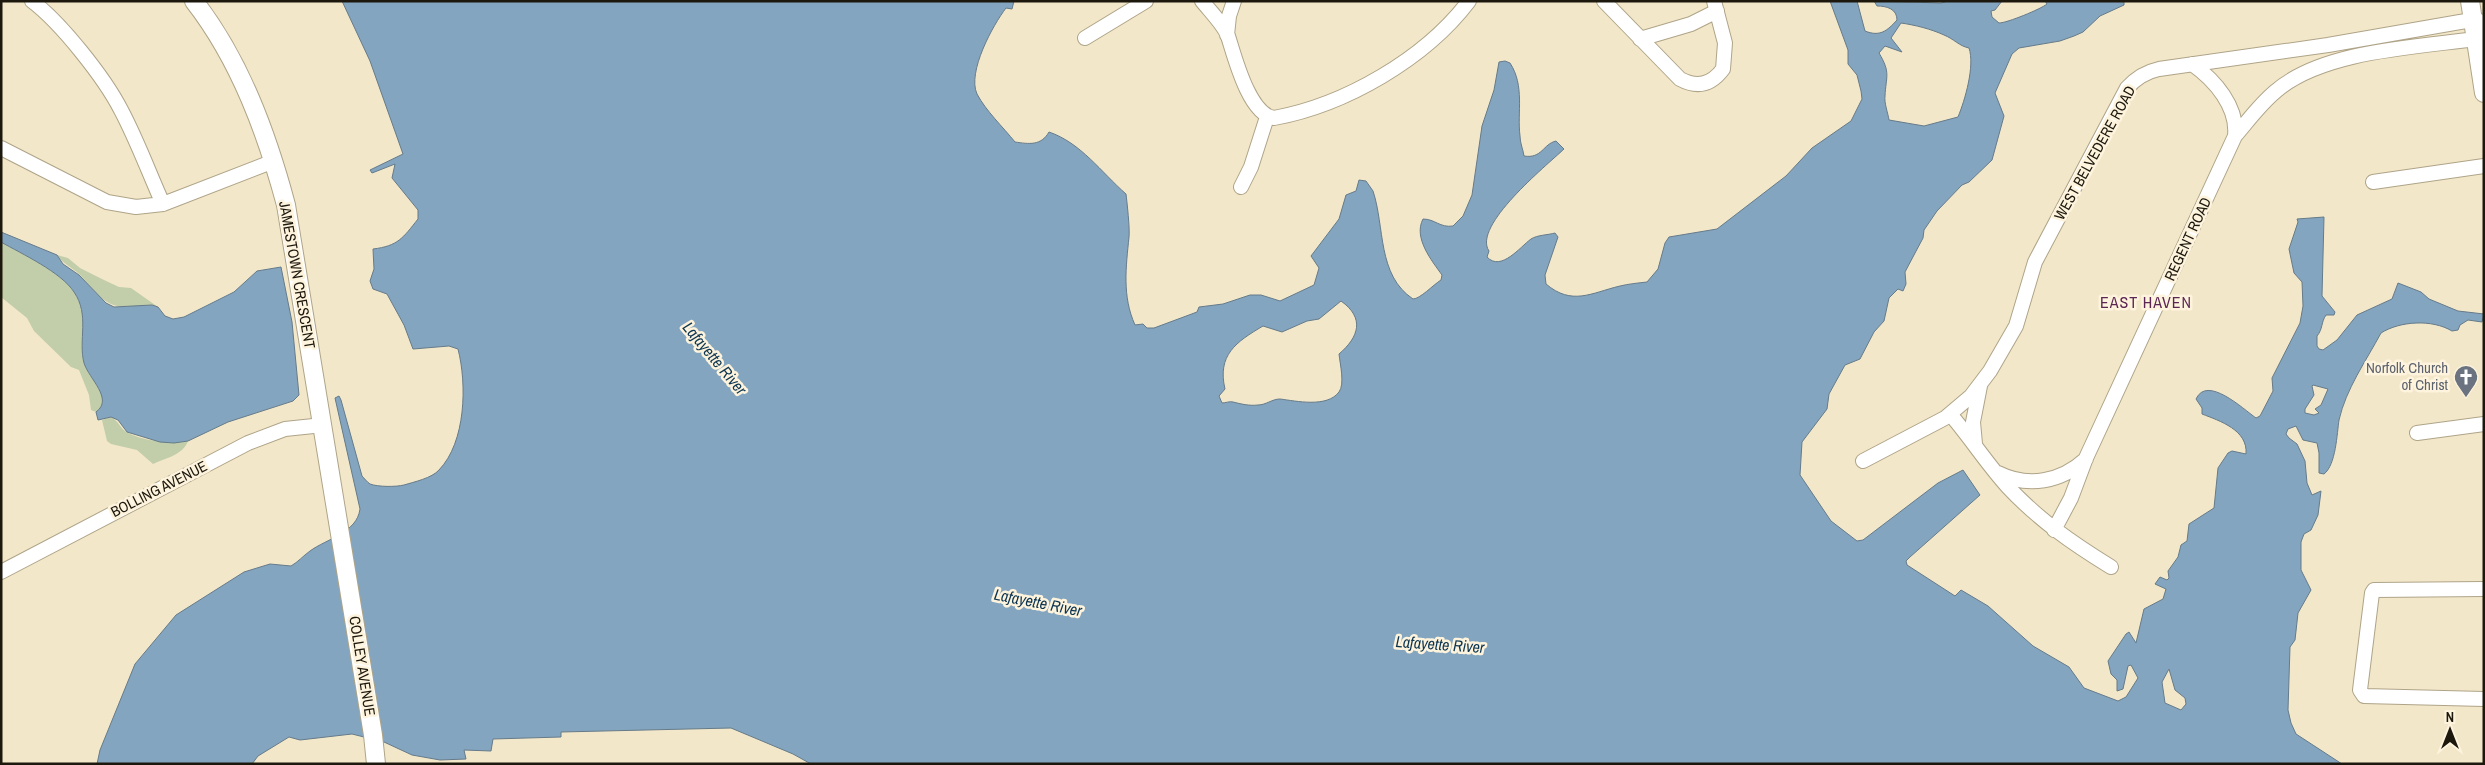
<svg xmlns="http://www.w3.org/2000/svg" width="2485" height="765" font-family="'Archivo Narrow',sans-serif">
<rect width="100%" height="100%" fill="#f3e7ca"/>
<path fill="#c2cda9" d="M1,242c21,12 60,30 73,50 16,23 4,48 10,71 5,16 30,36 12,49l-5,-2 -2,-15 -10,-25 -8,-3 -37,-36 -7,-13 -26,-21z
M57,255l11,3 12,10 24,12 15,7 12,1 27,19 -6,-2c-44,5 -44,1 -72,-30 -8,-8 -16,-10 -23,-20z
M111,417c8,4 9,12 17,16 19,9 41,10 60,8 -5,14 -22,17 -35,23l-16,-14 -26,-6 -4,-3 -5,-21z"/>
<path fill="#84a5bf" stroke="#657b8a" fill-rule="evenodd" d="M342,1h672l-2,8 -6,-1c-13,17 -39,64 -29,86 9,17 26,33 38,48 14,2 26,4 34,-10 32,11 52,40 77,62 1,8 4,35 3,43 -3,30 -7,59 6,88l8,-1 4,4h7l43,-16 2,-5 24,-3 27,-9h11l19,6 34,-16 5,-17 -8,-12 28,-37 7,-24 10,-4 3,-11 7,1 7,10c12,36 4,84 40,108 7,0 20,-14 28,-19l1,-5c-10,-14 -29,-37 -19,-56 12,0 17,9 30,7l10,-10 9,-21 10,-69 12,-36 5,-28 6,-1 5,2c15,23 7,49 10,73 0,7 3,13 4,20 18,3 19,-12 32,-15l8,8c-18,17 -92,77 -75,102l-2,6c14,15 33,-10 44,-18 6,-4 17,-4 24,-6l3,4 -13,38 1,9c26,22 45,9 74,2 8,-2 18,-3 27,-4l11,-13 7,-26 4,-6 48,-8 69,-53 26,-28 39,-27 11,-22 -1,-8 -4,-16 -9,-11v-14l-18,-49h27l8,30c15,6 22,0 32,-11 0,-11 -10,-14 -20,-14l-3,-5 67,2 7,-2h54l-7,9 -4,1 1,6 7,6c8,0 42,-14 48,-19l-2,-3h79v4l-24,11 -17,16 -9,4 -14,5 -41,7 -7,6 -17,39 9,23 -12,44 -23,22 -7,3 -25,26 -13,19 -1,8 -18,34 1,12 -3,7 -5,-2 -9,9 -5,23 -10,11 -14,27 -15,6 -16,29 -2,15 -25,33 -2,33 31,46 26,20 6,-1 75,-57 25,-13 17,25 -70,62 -4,4 1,4 48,31 6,-6 27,16 45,40 36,21 15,21 34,13 8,-4 12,-19 -7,-13 -3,1 -5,23 -6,2v-11l-6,-6 -3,-13 18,-27 3,-2 7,11 8,-34 19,-10 3,-10 -11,-5 5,-7 7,3 2,-2 -1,-7 10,-14 3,-12 6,-4 2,-17 25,-16 4,-40 10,-15 4,-2 14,3c2,-24 -26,-33 -44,-40v-6l-6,-9c11,-24 46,9 60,19l4,-2 13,-25 -1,-13 28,-55 3,-17 -1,-24 -8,-9 -5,-24 9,-27 -1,-3 27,-2 -2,79 13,16 -1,3h-8c-5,7 -3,14 -9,21v10l2,3 4,1 14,-10 20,-25 35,-16 6,-16 23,9 8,7 29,12 26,3 -2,8 -14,-2 -8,5 -2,5 -6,1c-20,-12 -52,-10 -71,2 -15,28 -35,56 -42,87 -2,13 -3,45 -15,54l-5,-1v-20l-2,-10 -14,-3 -7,-14 -8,3 -2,5 3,4 8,6 8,17 2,22 5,12 9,-4 -3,24 -7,15 -7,4 -3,8v28l10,20 -13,23 -3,27 -5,7 -2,63 3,13 5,11 46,30h-1531l-18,-10 -62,-26 -170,4v5l-68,2 -2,12 -27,-1 2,9 -26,1 -28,-5 -28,-13 -32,-8 -52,6 -11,-3 -31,19 -6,8h-155l3,-14 35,-86 41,-49 68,-43 26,-8 21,2c7,-4 12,-10 19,-15 16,-12 47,-18 50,-42l-25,-111 4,-2 2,4 21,76c2,2 5,6 8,8 8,3 26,3 34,1 10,-3 28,-7 35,-15 27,-28 28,-86 19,-121l-9,-3 -36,3 -9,-24 -17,-31 -14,-5 -3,-8 4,-12 -1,-20c25,-3 30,-11 45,-30v-9l-26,-32 3,-14 -23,9 -2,-3 33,-16 -33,-93zM1901,23c14,2 30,6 43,12 10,4 15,11 25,13 6,18 -4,52 -11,69l-34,9 -35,-6c-1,-7 -5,-17 -4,-24 1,-20 6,-23 -6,-43l6,-7 17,6 -11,-14zM1341,301c24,17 18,36 -2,53 1,10 6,30 0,38 -12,16 -43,9 -59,7 -8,0 -14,6 -22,6 -9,1 -17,-1 -25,-3 -3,-1 -8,1 -11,1l-3,-7 6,-7c-8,-34 11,-47 38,-63l19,6 25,-11 12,-2zM2313,385l15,4 -7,16 -6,4 4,4 -5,2 -9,-2v-4l9,-14 -2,-9zM2169,669l6,21 10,8 1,6 -5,6 -16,-7 -3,-21z
M1,232l56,23 6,9 16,11 27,28 8,4 38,-2 6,2 7,9 8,3 11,-2 50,-25 23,-21 24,-4 11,55 7,73 -6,6 -65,21 -40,19 -14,2 -14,-1 -33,-10 -9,-12 -7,-3 -13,3 -2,-8c18,-13 -7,-33 -12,-49 -6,-23 6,-48 -10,-71 -13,-20 -52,-38 -73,-50z"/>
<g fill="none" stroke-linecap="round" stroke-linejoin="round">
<g stroke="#afa488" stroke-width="16">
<path id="minor" d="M32,1c29,22 72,76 89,109 16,30 28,63 42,94
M1202,1c8,10 22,24 26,35 7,22 21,78 46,82 71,-13 151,-59 195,-117
M1604,1l76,78c17,9 31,6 43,-10l2,-26 -11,-42
M1227,35l2,-19 5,-15
M1085,38l61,-37
M1640,39l51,-15 26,-13
M2235,136c13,-15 25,-32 41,-45 46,-40 140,-44 200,-52l7,-4
M1,148l106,54 29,5 27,-3 111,-43
M2373,182l111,-16
M1241,187l10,-20 16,-50
M1950,414c20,23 37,50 58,73 31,33 64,56 103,80
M2417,433l67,-9
M1975,444l-2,-22 7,-36
M1863,461l82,-43 26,-22 19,-25 26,-45 19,-64 92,-174c9,-10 18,-16 32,-19l169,-24 132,-23 13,-2 11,2
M1998,473c30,15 63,9 88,-14
M2054,530l17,-32 15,-40 149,-322c3,-29 -20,-56 -43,-72
M1,572l247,-129 37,-14 38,-4
M2484,589l-110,1 -2,3 -12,97 4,6 120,3"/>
</g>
<g stroke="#afa488" stroke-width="20">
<path id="major" d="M194,1c46,59 73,133 92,204l87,530 3,29
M2470,1l14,92"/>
</g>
<use href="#minor" stroke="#fff" stroke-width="14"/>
<use href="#major" stroke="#fff" stroke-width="18"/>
</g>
<defs>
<g id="church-pin" transform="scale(1.25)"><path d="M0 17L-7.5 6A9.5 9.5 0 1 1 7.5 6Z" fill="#6b7280" stroke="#fef4dd"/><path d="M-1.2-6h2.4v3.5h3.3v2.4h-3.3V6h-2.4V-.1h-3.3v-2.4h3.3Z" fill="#fff"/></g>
</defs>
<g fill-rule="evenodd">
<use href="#church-pin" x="2466" y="377"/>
</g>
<g text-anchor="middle" stroke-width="5" stroke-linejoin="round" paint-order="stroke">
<g font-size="15" fill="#1d180e" stroke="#fef4dd">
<text transform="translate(2095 153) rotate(-61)" y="5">WEST BELVEDERE ROAD</text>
<text transform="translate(2188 239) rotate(-65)" y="5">REGENT ROAD</text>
<text transform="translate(297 275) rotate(80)" y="5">JAMESTOWN CRESCENT</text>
<text transform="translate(159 489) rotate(-27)" y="5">BOLLING AVENUE</text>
<text transform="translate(362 666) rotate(81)" y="5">COLLEY AVENUE</text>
</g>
<g font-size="15" fill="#5b616d" stroke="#fef4dd" text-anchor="end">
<text x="2448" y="373">Norfolk Church<tspan x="2448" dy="17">of Christ</tspan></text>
</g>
<g font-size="16" letter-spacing="1" fill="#5d2754" stroke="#fef4dd">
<text x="2146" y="308">EAST HAVEN</text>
</g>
<g font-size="16" font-style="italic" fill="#0c3551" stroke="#fef4dd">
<text transform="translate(715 358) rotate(50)" y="6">Lafayette River</text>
<text transform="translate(1038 602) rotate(11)" y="6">Lafayette River</text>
<text transform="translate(1440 644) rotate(4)" y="6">Lafayette River</text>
</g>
</g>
<rect width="2485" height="765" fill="none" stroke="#1d180e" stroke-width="5"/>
<g transform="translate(2450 730)" stroke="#fef4dd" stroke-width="4" paint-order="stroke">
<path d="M0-4L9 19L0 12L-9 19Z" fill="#1d180e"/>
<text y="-8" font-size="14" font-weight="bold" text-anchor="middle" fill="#1d180e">N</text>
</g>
</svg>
